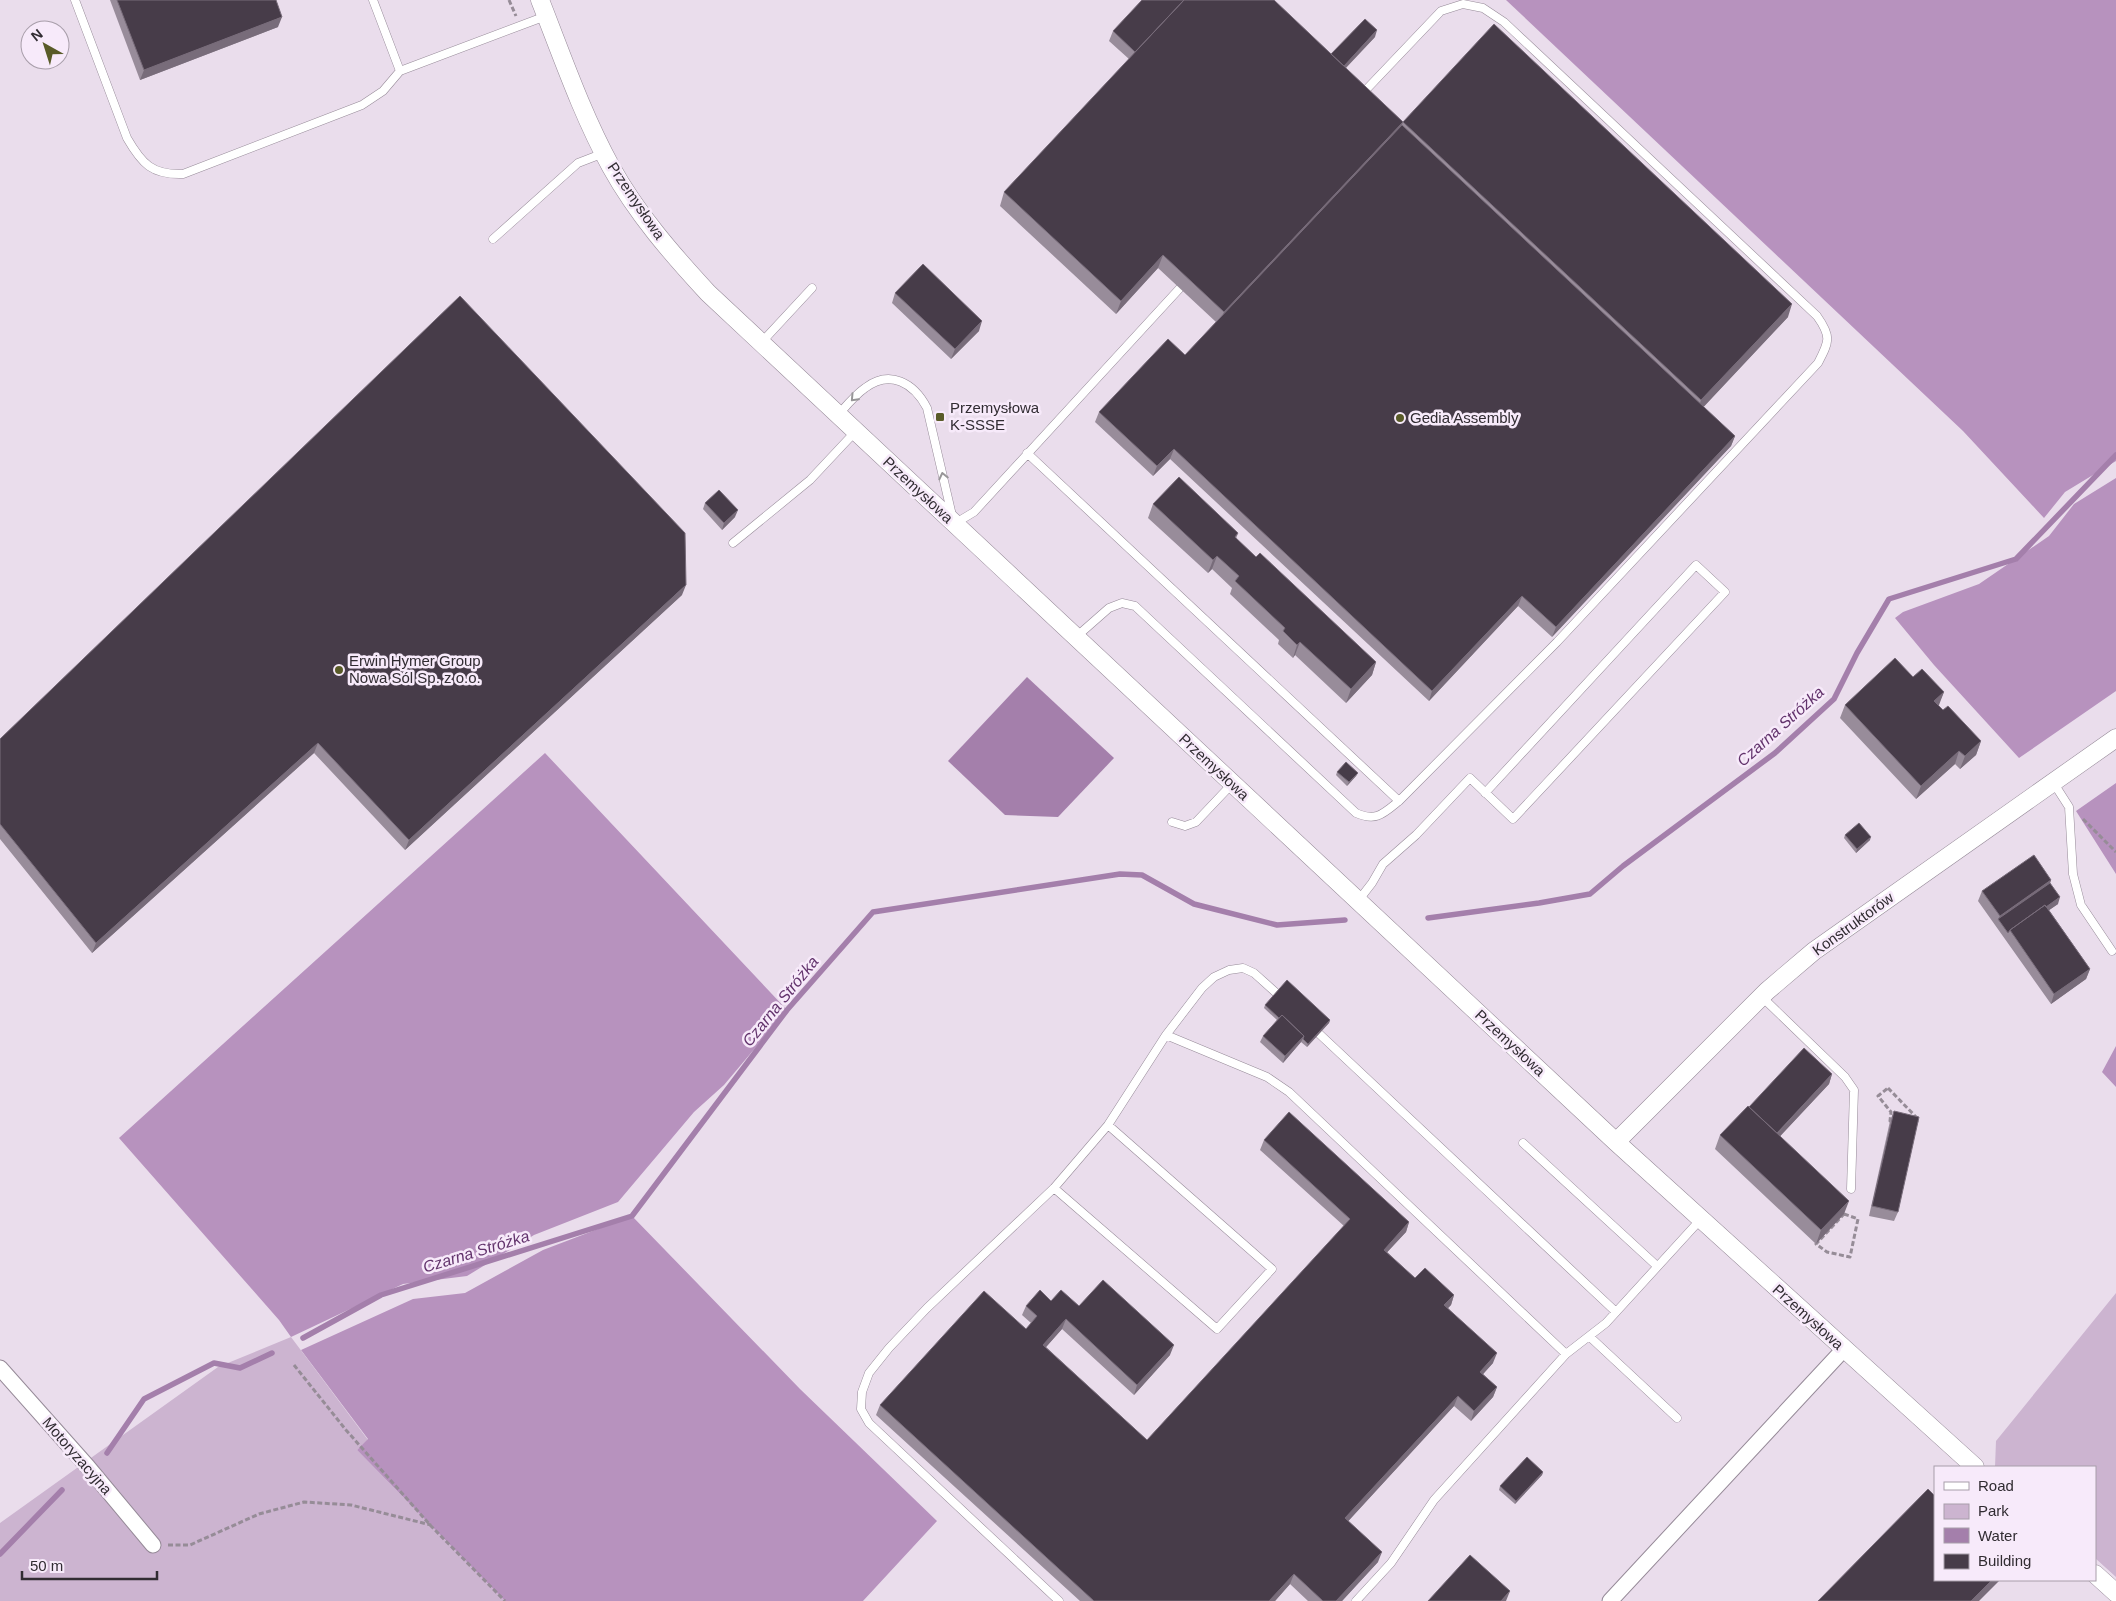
<svg xmlns="http://www.w3.org/2000/svg" width="2116" height="1601" font-family="Helvetica,sans-serif">
<rect width="100%" height="100%" fill="#eaddec"/>
<path fill="#ccb4d0" d="M2116,1293v284l-21,-19v-91h-100l1,-26z
M291,1337l77,103 -11,10 148,151h-505v-78l218,-156z"/>
<path fill="#b792be" d="M1506,0h610v461l-51,31 -21,26 -81,-87z
M2116,478v213l-97,67 -85,-93 -39,-47 8,-6 76,-28 70,-48 25,-32z
M545,753l242,257 -63,75 -30,27 -76,90 -84,33 -67,41 -64,8 -112,53 -12,-17 -160,-182z
M2116,783v91l-40,-63z
M2116,1046v41l-14,-15z
M632,1216l168,173 137,132 -74,80h-358l-148,-151 11,-11 -67,-89 112,-51 52,-6 78,-43z"/>
<path fill="#a47fab" d="M1027,677l87,81 -56,59 -53,-2 -57,-54z"/>
<g fill="none" stroke-linecap="round" stroke-linejoin="round">
<path stroke="#a47fab" stroke-width="5.5" d="M1428,918l111,-15 51,-9 33,-28 152,-113 59,-54 23,-46 32,-54 127,-40 100,-104
M303,1338l78,-43 251,-79 155,-206 86,-98 247,-38 22,1 52,29 83,21 68,-5
M107,1453l37,-54 70,-36 26,5 32,-15
M0,1554l62,-64"/>
<g stroke="#968a98" stroke-width="9">
<path id="service" d="M75,0l52,138c15,26 25,37 56,36l179,-69 21,-14 17,-20 146,-55
M373,0l27,71
M493,239l85,-76 26,-10
M761,343l51,-55
M838,415c8,-9 17,-20 27,-27 25,-19 49,-5 62,20l27,116 20,-12 206,-224
M1027,453l372,348
M733,543l77,-63 45,-48
M1076,637l33,-29 13,-5 13,3 221,207c20,9 27,1 43,-12l158,-159 261,-279c11,-21 14,-26 -1,-47l-313,-294 -21,-14 -20,-4 -22,7 -79,83
M2053,782l16,25 4,67 8,31 31,46
M1172,822l13,4 11,-4 36,-38
M1358,901l14,-18 11,-19 33,-29 54,-57 43,41 212,-227 -29,-27 -211,228
M1762,997l83,80 9,13 -3,99
M1313,1028l303,284
M1166,1035l101,42 22,15 277,262
M1523,1143l134,123
M1054,1188l163,141 55,-60 -164,-144
M1590,1337l87,81
M1059,1601l-190,-178 -8,-14 1,-17 7,-19 20,-25 38,-40 127,-120 54,-63 58,-90 36,-47 12,-11 15,-7 14,-2 11,5 29,26
M1356,1601l35,-38 43,-63 132,-146 40,-31 95,-104"/>
</g>
<g stroke="#968a98" stroke-width="17">
<path id="minor" d="M0,1368l88,99 65,78
M1610,1601l234,-252"/>
</g>
<g stroke="#968a98" stroke-width="19">
<path id="tertiary" d="M540,0c22,56 42,114 71,167 26,47 61,87 97,126l908,849 359,325
M1616,1142l151,-151 47,-40 302,-213
M2095,1574l21,19"/>
</g>
<path stroke="#968c97" stroke-width="3" stroke-dasharray="5 2.5" stroke-linecap="butt" d="M509,0l7,16
M2083,819l33,33
M1888,1088l30,31 -3,7 -25,-5 1,-9 -13,-16z
M1844,1214l14,5 -8,38 -23,-5 -11,-8z
M294,1365l52,65 85,96 74,75
M168,1545h22l69,-31 45,-12 47,3 80,20"/>
<use href="#service" stroke="#fff" stroke-width="8"/>
<use href="#minor" stroke="#fff" stroke-width="15"/>
<use href="#tertiary" stroke="#fff" stroke-width="18"/>
</g>
<path fill="#988c9a" d="M110,0h166l2,27 -138,53z
M1113,31l218,23 44,-17 -29,31 57,54 -1,3 1,-3 385,195 -85,90 32,29 -4,10 -179,191 -34,-31 -89,95 -259,-242 -17,17 -58,-54 4,-10 86,-57 31,-33 -58,-54 -42,46 -116,-108 4,-14 125,-133 -20,-18z
M895,293l84,38 -28,28 -59,-56z
M705,503l30,14 -13,13 -19,-21z
M1153,504l85,29 -2,6 20,18 120,105 -4,13 -26,28 -51,-48 -2,3 -15,-14 1,-4 -49,-46 2,-6 -20,-19 -4,4 -60,-55z
M682,595l-277,255 -91,-97 -222,200 -92,-114v-100z
M1913,677l31,15 -6,13 5,5 38,31 -5,14 -16,14 -5,-5 -39,35 -76,-81 5,-13z
M1337,772l21,1 -2,3 -9,10 -11,-11z
M1845,835l25,5 -14,13 -12,-15z
M2051,880l-1,3 8,21 -9,6 41,59 -4,10 -35,25 -73,-103 4,-10z
M1265,1005l65,15 -1,3 -22,24 -6,-5 -18,21 -23,-21 3,-6 14,-16 -13,-12z
M1832,1074l-3,10 -49,52 64,78 -28,30 -101,-95 5,-14 29,-28z
M1894,1111l4,101 -4,9 -25,-5 21,-95z
M1264,1140l145,82 -3,10 -19,20 28,26 39,17 -3,10 -3,3 45,55 -10,11 14,13 -4,10 -22,24 -17,-15 -106,115 30,41 -36,39h-34l-18,-17 -15,17h-195l-204,-186 4,-10 146,-76 5,-6 -9,-8 4,-9 25,-5 28,5 91,49 -36,40 -72,-66 -16,18 101,93 197,-214 -84,-76z
M1543,1472l-1,3 -27,29 -16,-14 1,-4z"/>
<path fill="#786c7a" d="M282,17l-4,10 -138,53 4,-10z
M1377,30l-2,7 -38,40 3,-7z
M1403,122l-5,13 -179,190 5,-13z
M1163,255l-5,13 -42,46 5,-13z
M1792,304l-4,13 -91,97 4,-14z
M982,321l-3,10 -28,28 4,-10z
M1735,436l-4,10 -179,191 4,-10z
M1174,449l-4,10 -17,17 4,-10z
M738,510l-3,7 -13,13 2,-7z
M1217,556l-5,13 -4,4 5,-13z
M686,585l-4,10 -277,255 4,-10z
M1522,596l-4,10 -89,95 3,-10z
M1300,642l-5,13 -2,3 4,-13z
M1376,662l-4,13 -26,28 5,-14z
M1944,692l-5,13 -10,9 5,-13z
M1981,741l-5,14 -16,14 5,-13z
M318,743l-4,10 -222,200 4,-10z
M1959,751l-4,13 -39,35 5,-13z
M1358,773l-2,3 -9,10 2,-4z
M1871,837l-1,3 -14,13 1,-4z
M2051,880l-3,10 -50,29 2,-3z
M2060,897l-2,7 -45,31 -2,-3z
M2090,969l-4,10 -35,25 3,-10z
M1330,1020l-1,3 -22,24 1,-3z
M1304,1036l-3,6 -18,21 2,-7z
M1832,1074l-3,10 -58,62 4,-10z
M1849,1201l-5,13 -28,30 5,-14z
M1409,1222l-3,10 -26,28 4,-10z
M1454,1295l-3,10 -10,10 3,-10z
M1066,1319l-4,10 -23,26 4,-10z
M1174,1345l-4,10 -36,40 3,-10z
M1497,1353l-4,10 -17,19 4,-10z
M1497,1387l-4,10 -22,24 3,-10z
M1458,1396l-4,10 -112,122 3,-10z
M1543,1472l-1,3 -27,29 1,-3z
M1382,1552l-4,10 -36,39h-6z
M1294,1574l-4,10 -15,17h-6z
M1992,1580h8l-21,21h-8z
M1510,1591l-4,10h-5z"/>
<path fill="#473c49" stroke="#786c7a" d="M117,0h159l6,17 -138,53z
M1142,0h42l-49,52 -22,-21z
M1184,0h90l129,122 -179,190 -61,-57 -42,46 -117,-109z
M1365,19l12,11 -33,36 -13,-12z
M1494,24l298,280 -91,96 -298,-278z
M1402,125l333,311 -179,191 -34,-31 -90,95 -258,-242 -17,17 -58,-54 69,-73 17,16z
M923,264l59,57 -27,28 -60,-56z
M460,296l225,237 1,52 -277,255 -91,-97 -222,200 -96,-119v-85z
M1179,477l59,56 -3,4 21,20 4,-4 116,109 -25,27 -51,-47 -3,3 -14,-14 2,-3 -50,-47 4,-5 -22,-20 -4,4 -60,-56z
M719,490l19,20 -14,13 -19,-20z
M1895,658l18,19 9,-8 22,23 -10,9 9,9 5,-4 33,35 -16,15 -6,-5 -38,35 -76,-81z
M1346,762l12,11 -9,9 -12,-10z
M1859,823l12,14 -14,12 -12,-14z
M2034,855l17,25 -51,36 -18,-25z
M2050,883l10,14 -14,10 -1,-2 -35,25 -2,3 -10,-14z
M2045,905l45,64 -36,25 -44,-64z
M1287,980l43,40 -22,24 -5,-5 1,-3 -22,-21 -3,3 -14,-13z
M1282,1015l22,21 -19,20 -22,-20z
M1804,1048l28,26 -55,59 -28,-26z
M1748,1106l101,95 -28,29 -101,-95z
M1894,1111l25,6 -21,95 -26,-6z
M1289,1112l120,110 -25,28 31,28 10,-10 29,27 -10,10 53,48 -17,19 17,15 -23,24 -16,-15 -113,122 37,34 -46,49h-13l-29,-27 -25,27h-175l-214,-196 104,-114 42,38 11,-13 -11,-10 14,-16 11,11 10,-11 18,16 24,-26 71,65 -37,40 -71,-66 -23,26 104,95 203,-221 -86,-79z
M1527,1457l16,15 -27,29 -16,-15z
M1928,1489l7,7v84h57l-21,21h-153z
M1470,1555l40,36 -9,10h-73z"/>
<defs><path id="oneway-chevron" d="M-2-3.5L2.5 0L-2 3.5" fill="none" stroke-width="1.6" stroke-linecap="round" stroke-linejoin="round" transform="scale(1.25)"/></defs>
<g stroke="#989698">
<use href="#oneway-chevron" transform="translate(854 398) rotate(133)"/>
<use href="#oneway-chevron" transform="translate(943 476) rotate(-103)"/>
</g>
<g fill="#595b28" stroke="#f7eafa" stroke-width="2">
<rect x="935" y="412" width="10" height="10" rx="2.5"/>
<circle cx="1400" cy="418" r="5"/>
<circle cx="339" cy="670" r="5"/>
</g>
<g text-anchor="middle" stroke-width="5" stroke-linejoin="round" paint-order="stroke">
<g font-size="15" fill="#312c32" stroke="#f7eafa">
<text transform="translate(636 201) rotate(56)" y="5">Przemysłowa</text>
<text transform="translate(918 490) rotate(43)" y="5">Przemysłowa</text>
<text transform="translate(1214 767) rotate(43)" y="5">Przemysłowa</text>
<text transform="translate(1853 924) rotate(-36)" y="5">Konstruktorów</text>
<text transform="translate(1510 1043) rotate(43)" y="5">Przemysłowa</text>
<text transform="translate(1808 1317) rotate(42)" y="5">Przemysłowa</text>
<text transform="translate(77 1456) rotate(49)" y="5">Motoryzacyjna</text>
</g>
<g font-size="15" fill="#312c32" stroke="#f7eafa" text-anchor="start">
<text x="950" y="413">Przemysłowa<tspan x="950" dy="17">K-SSSE</tspan></text>
<text x="1410" y="423">Gedia Assembly</text>
<text x="349" y="666">Erwin Hymer Group<tspan x="349" dy="17">Nowa Sól Sp. z o.o.</tspan></text>
</g>
<g font-size="16" font-style="italic" fill="#62336c" stroke="#f7eafa">
<text transform="translate(1780 726) rotate(-42)" y="6">Czarna Stróżka</text>
<text transform="translate(780 1001) rotate(-51)" y="6">Czarna Stróżka</text>
<text transform="translate(476 1251) rotate(-17)" y="6">Czarna Stróżka</text>
</g>
</g>
<rect x="1934" y="1466" width="162" height="115" fill="#f7eafa" stroke="#a89eaa"/>
<rect x="1944" y="1482" width="25" height="8" fill="#ffffff" stroke="#a89eaa"/>
<text x="1978" y="1491" font-size="15" fill="#312c32">Road</text>
<rect x="1944" y="1504" width="25" height="15" fill="#ccb4d0" stroke="#a89eaa"/>
<text x="1978" y="1516" font-size="15" fill="#312c32">Park</text>
<rect x="1944" y="1528" width="25" height="15" fill="#a47fab" stroke="#a89eaa"/>
<text x="1978" y="1541" font-size="15" fill="#312c32">Water</text>
<rect x="1944" y="1554" width="25" height="15" fill="#473c49" stroke="#a89eaa"/>
<text x="1978" y="1566" font-size="15" fill="#312c32">Building</text>
<g transform="translate(45 45) rotate(321)"><circle r="24" fill="#f7eafa" stroke="#a89eaa"/>
<path d="M0-4L9 19L0 12L-9 19Z" fill="#595b28"/>
<text y="-8" font-size="14" font-weight="bold" text-anchor="middle" fill="#312c32">N</text>
</g>
<path d="M22 1571v8h135v-8" fill="none" stroke="#312c32" stroke-width="2.5"/>
<text x="30" y="1571" font-size="15" fill="#312c32" stroke="#f7eafa" stroke-width="4" paint-order="stroke">50 m</text>
</svg>
